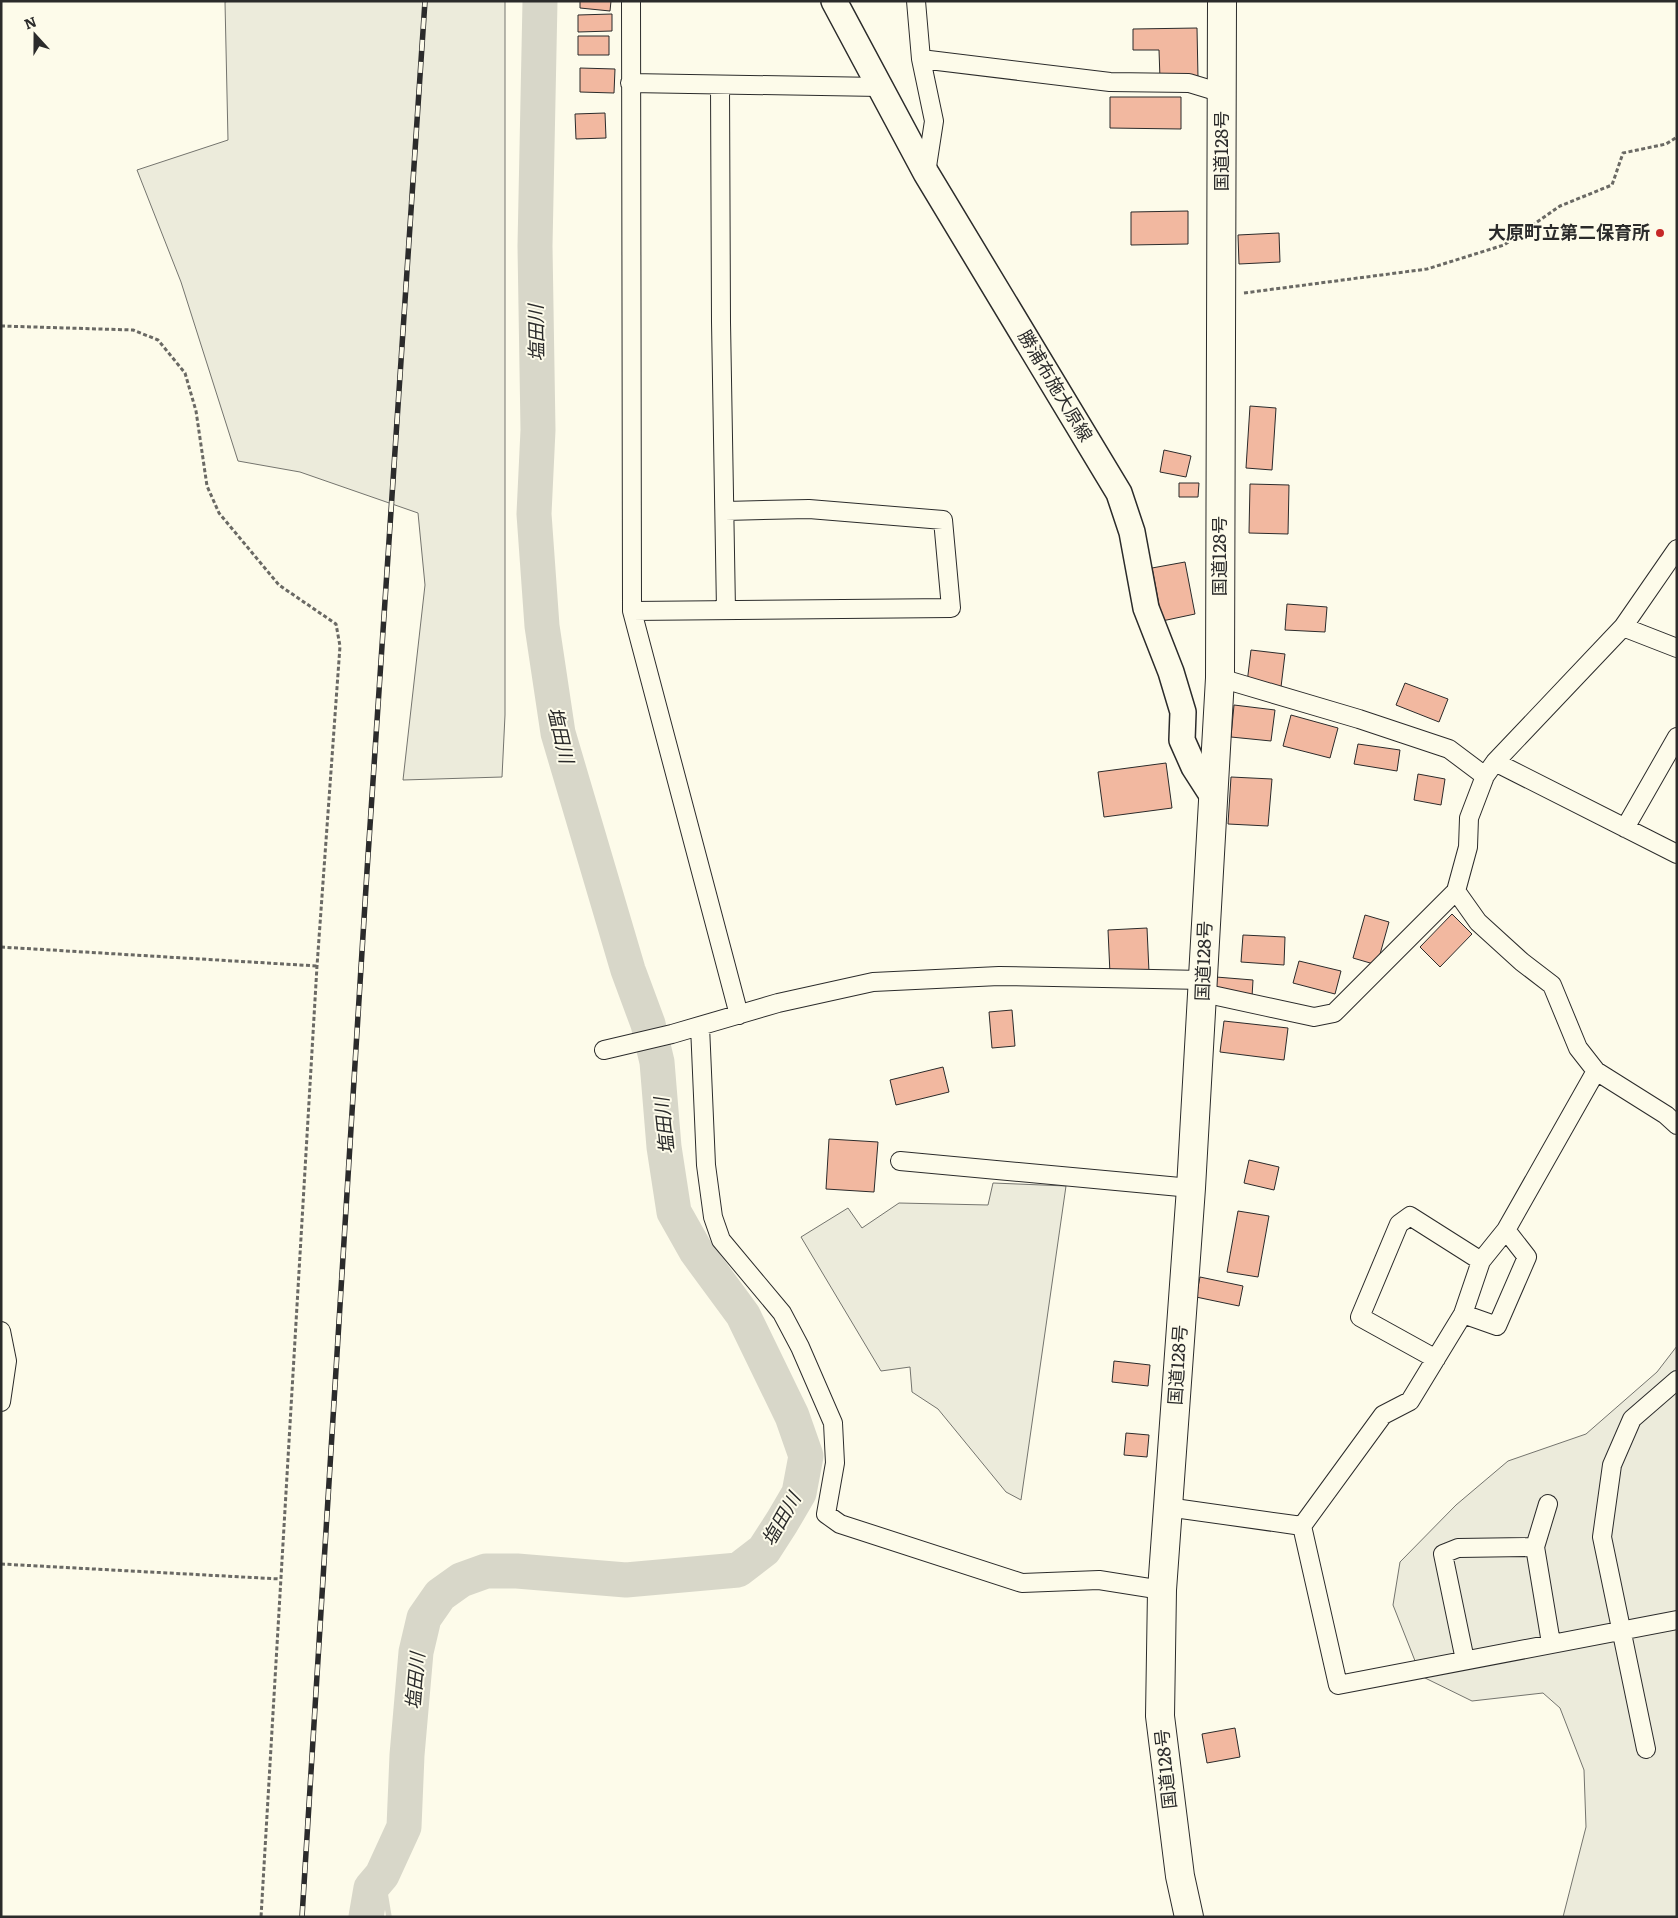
<svg xmlns="http://www.w3.org/2000/svg" width="1678" height="1918" font-family="Literata,'Noto Sans JP',serif">
<rect width="100%" height="100%" fill="#fdfbea"/>
<path fill="#ecebdb" stroke="#74746e" d="M229,1h276v714l-3,62 -99,3 22,-195 -7,-72 -118,-41 -62,-11 -57,-179 -44,-112 91,-30 -3,-138z
M993,1183l73,3 -45,314 -15,-8 -68,-83 -26,-17 -2,-25 -29,4 -80,-134 47,-29 14,20 37,-25 89,2z
M1677,1346v571h-114l23,-90 -2,-57 -24,-62 -17,-15 -71,8 -51,-25 -28,-71 7,-43 56,-57 52,-44 78,-27 71,-62z"/>
<g fill="none" stroke-linecap="round" stroke-linejoin="round">
<path stroke="#d8d7c9" stroke-width="5.5" d="M382,1875l7,42"/>
<path stroke="#d8d7c9" stroke-width="35" d="M366,1917l5,-29 11,-13 22,-48 3,-72 9,-103 8,-34 16,-23 21,-15 25,-9h31l109,9 112,-10 26,-20 18,-28 17,-29 7,-37 -14,-40 -49,-101 -47,-64 -22,-39 -10,-65 -7,-85 -9,-38 -20,-54 -70,-237 -16,-107 -8,-112 4,-84 -3,-184 5,-245"/>
</g>
<path fill="#f2b8a0" stroke="#2b2b2b" d="M580,1h31l-1,10 -30,-3z
M612,14v17l-34,1v-17z
M1197,28l1,50 -38,1 -1,-29h-26v-21z
M578,36h31v19h-31z
M580,68l35,1 -1,24 -34,-1z
M1110,97h71v32l-71,-1z
M605,113l1,25 -30,1 -1,-25z
M1188,211v33l-57,1v-33z
M1279,233l1,29 -41,2 -1,-29z
M1250,406l26,2 -4,62 -26,-2z
M1164,450l27,6 -5,21 -26,-5z
M1179,483h20l-1,14h-19z
M1250,484l39,1 -1,49 -39,-1z
M1185,562l10,52 -33,7 -10,-53z
M1287,604l40,3 -2,25 -40,-2z
M1251,650l34,4 -4,33 -34,-4z
M1405,683l43,16 -9,23 -43,-17z
M1234,705l41,5 -4,31 -40,-4z
M1291,715l47,13 -8,30 -47,-12z
M1358,744l42,6 -3,21 -43,-7z
M1166,763l6,45 -68,9 -6,-45z
M1418,774l27,5 -4,26 -27,-5z
M1231,777l41,2 -4,47 -40,-2z
M1452,914l20,20 -32,33 -20,-20z
M1365,915l24,7 -12,43 -24,-7z
M1147,928l2,44 -39,2 -2,-44z
M1243,935l42,2 -1,28 -43,-3z
M1299,961l42,10 -6,23 -42,-11z
M1216,977l37,3 -1,17 -37,-3z
M1012,1010l3,36 -23,2 -3,-36z
M1224,1021l64,7 -4,32 -64,-8z
M943,1067l6,25 -53,13 -6,-25z
M829,1139l49,3 -4,50 -48,-3z
M1249,1160l30,7 -5,23 -30,-7z
M1238,1211l31,5 -11,61 -31,-5z
M1200,1277l43,9 -4,20 -43,-9z
M1114,1361l36,4 -2,21 -36,-4z
M1126,1433l23,2 -2,22 -23,-2z
M1235,1728l5,29 -33,6 -5,-29z"/>
<g fill="none" stroke-linecap="round" stroke-linejoin="round">
<g stroke="#2b2b2b" stroke-width="20">
<path id="street" d="M631,1l1,610 107,404
M916,1l5,58 13,62 -8,52
M921,59l189,23 79,1 33,10
M630,83l250,4
M720,85l1,237 5,288
M632,611l319,-3 -8,-88 -134,-11 -84,2
M1623,627l54,21
M1220,678l139,41 90,30 36,27
M1495,762l182,92
M1625,828l52,-91
M1456,891l22,31 44,40 30,23 26,63 18,23 70,44 11,10
M1203,993l111,24 20,-4 122,-122 12,-44 1,-29 16,-42 10,-14 128,-135 54,-78
M700,1026l6,139 7,52 8,23 61,73 18,34 33,76 2,40 -9,51 14,10 182,59 77,-3 63,10
M604,1050l68,-16 106,-31 95,-21 126,-6 204,4
M900,1161l291,27
M1463,1314l18,-53 25,-31
M1,1331l6,30 -6,41
M1436,1359l-76,-42 39,-93 11,-8 71,45
M1548,1504l-13,43 16,96
M1167,1507l135,19 81,-111 27,-14 53,-87 34,12 30,-69 -21,-27 90,-159
M1302,1526l36,159 339,-65
M1465,1660l-22,-106 15,-6 77,-1
M1646,1749l-44,-212 10,-72 20,-46 45,-39"/>
</g>
<g stroke="#2b2b2b" stroke-width="28">
<path id="secondary" d="M834,1l92,172 193,320 13,39 14,76 25,64 12,40 -1,28 12,27 18,28"/>
</g>
<g stroke="#2b2b2b" stroke-width="30">
<path id="highway" d="M1189,1917l-9,-41 -20,-160 2,-126 29,-402 29,-510 2,-677"/>
</g>
<path stroke="#6a6964" stroke-width="3" stroke-dasharray="4 2.5" stroke-linecap="butt" d="M1244,293l183,-24 77,-24 56,-39 52,-21 11,-32 43,-9 11,-7
M1,326l132,4 25,10 27,33 11,38 11,75 12,27 60,72 57,39 4,22 -23,320 -56,951
M1,947l316,19
M1,1564l279,15"/>
<use href="#street" stroke="#fdfbea" stroke-width="18"/>
<use href="#secondary" stroke="#fdfbea" stroke-width="25"/>
<use href="#highway" stroke="#fdfbea" stroke-width="28"/>
<g stroke="#2b2b2b" stroke-width="5.5">
<path id="rail" d="M302,1917l65,-1046 58,-870"/>
</g>
<use href="#rail" stroke="#fdfbea" stroke-width="4" stroke-dasharray="11" stroke-linecap="butt"/>
</g>
<circle fill="#c62828" stroke="#fdfbea" stroke-width="2" cx="1660" cy="233" r="5"/>
<g text-anchor="middle" stroke-width="4" stroke-linejoin="round" paint-order="stroke">
<g font-size="18" fill="#2b2b2b" stroke="#fdfbea">
<text transform="translate(1222 151) rotate(-90)" y="6">国道128号</text>
<text transform="translate(1055 386) rotate(59)" y="6">勝浦布施大原線</text>
<text transform="translate(1220 556) rotate(-90)" y="6">国道128号</text>
<text transform="translate(1204 961) rotate(-88)" y="6">国道128号</text>
<text transform="translate(1178 1365) rotate(-86)" y="6">国道128号</text>
<text transform="translate(1166 1769) rotate(-96)" y="6">国道128号</text>
</g>
<g font-size="18" font-weight="bold" fill="#2b2b2b" stroke="#fdfbea" text-anchor="end">
<text x="1650" y="239">大原町立第二保育所</text>
</g>
<g font-size="19" font-style="italic" fill="#2b2b2b" stroke="#fdfbea">
<text transform="translate(536 333) rotate(-91)" y="7">塩田川</text>
<text transform="translate(561 735) rotate(77)" y="7">塩田川</text>
<text transform="translate(664 1126) rotate(-96)" y="7">塩田川</text>
<text transform="translate(781 1519) rotate(-60)" y="7">塩田川</text>
<text transform="translate(415 1681) rotate(-85)" y="7">塩田川</text>
</g>
</g>
<rect width="1678" height="1918" fill="none" stroke="#2b2b2b" stroke-width="5"/>
<g transform="translate(35 35) rotate(339)" stroke="#fdfbea" stroke-width="4" paint-order="stroke">
<path d="M0-4L9 19L0 12L-9 19Z" fill="#2b2b2b"/>
<text y="-8" font-size="14" font-weight="bold" text-anchor="middle" fill="#2b2b2b">N</text>
</g>
</svg>
